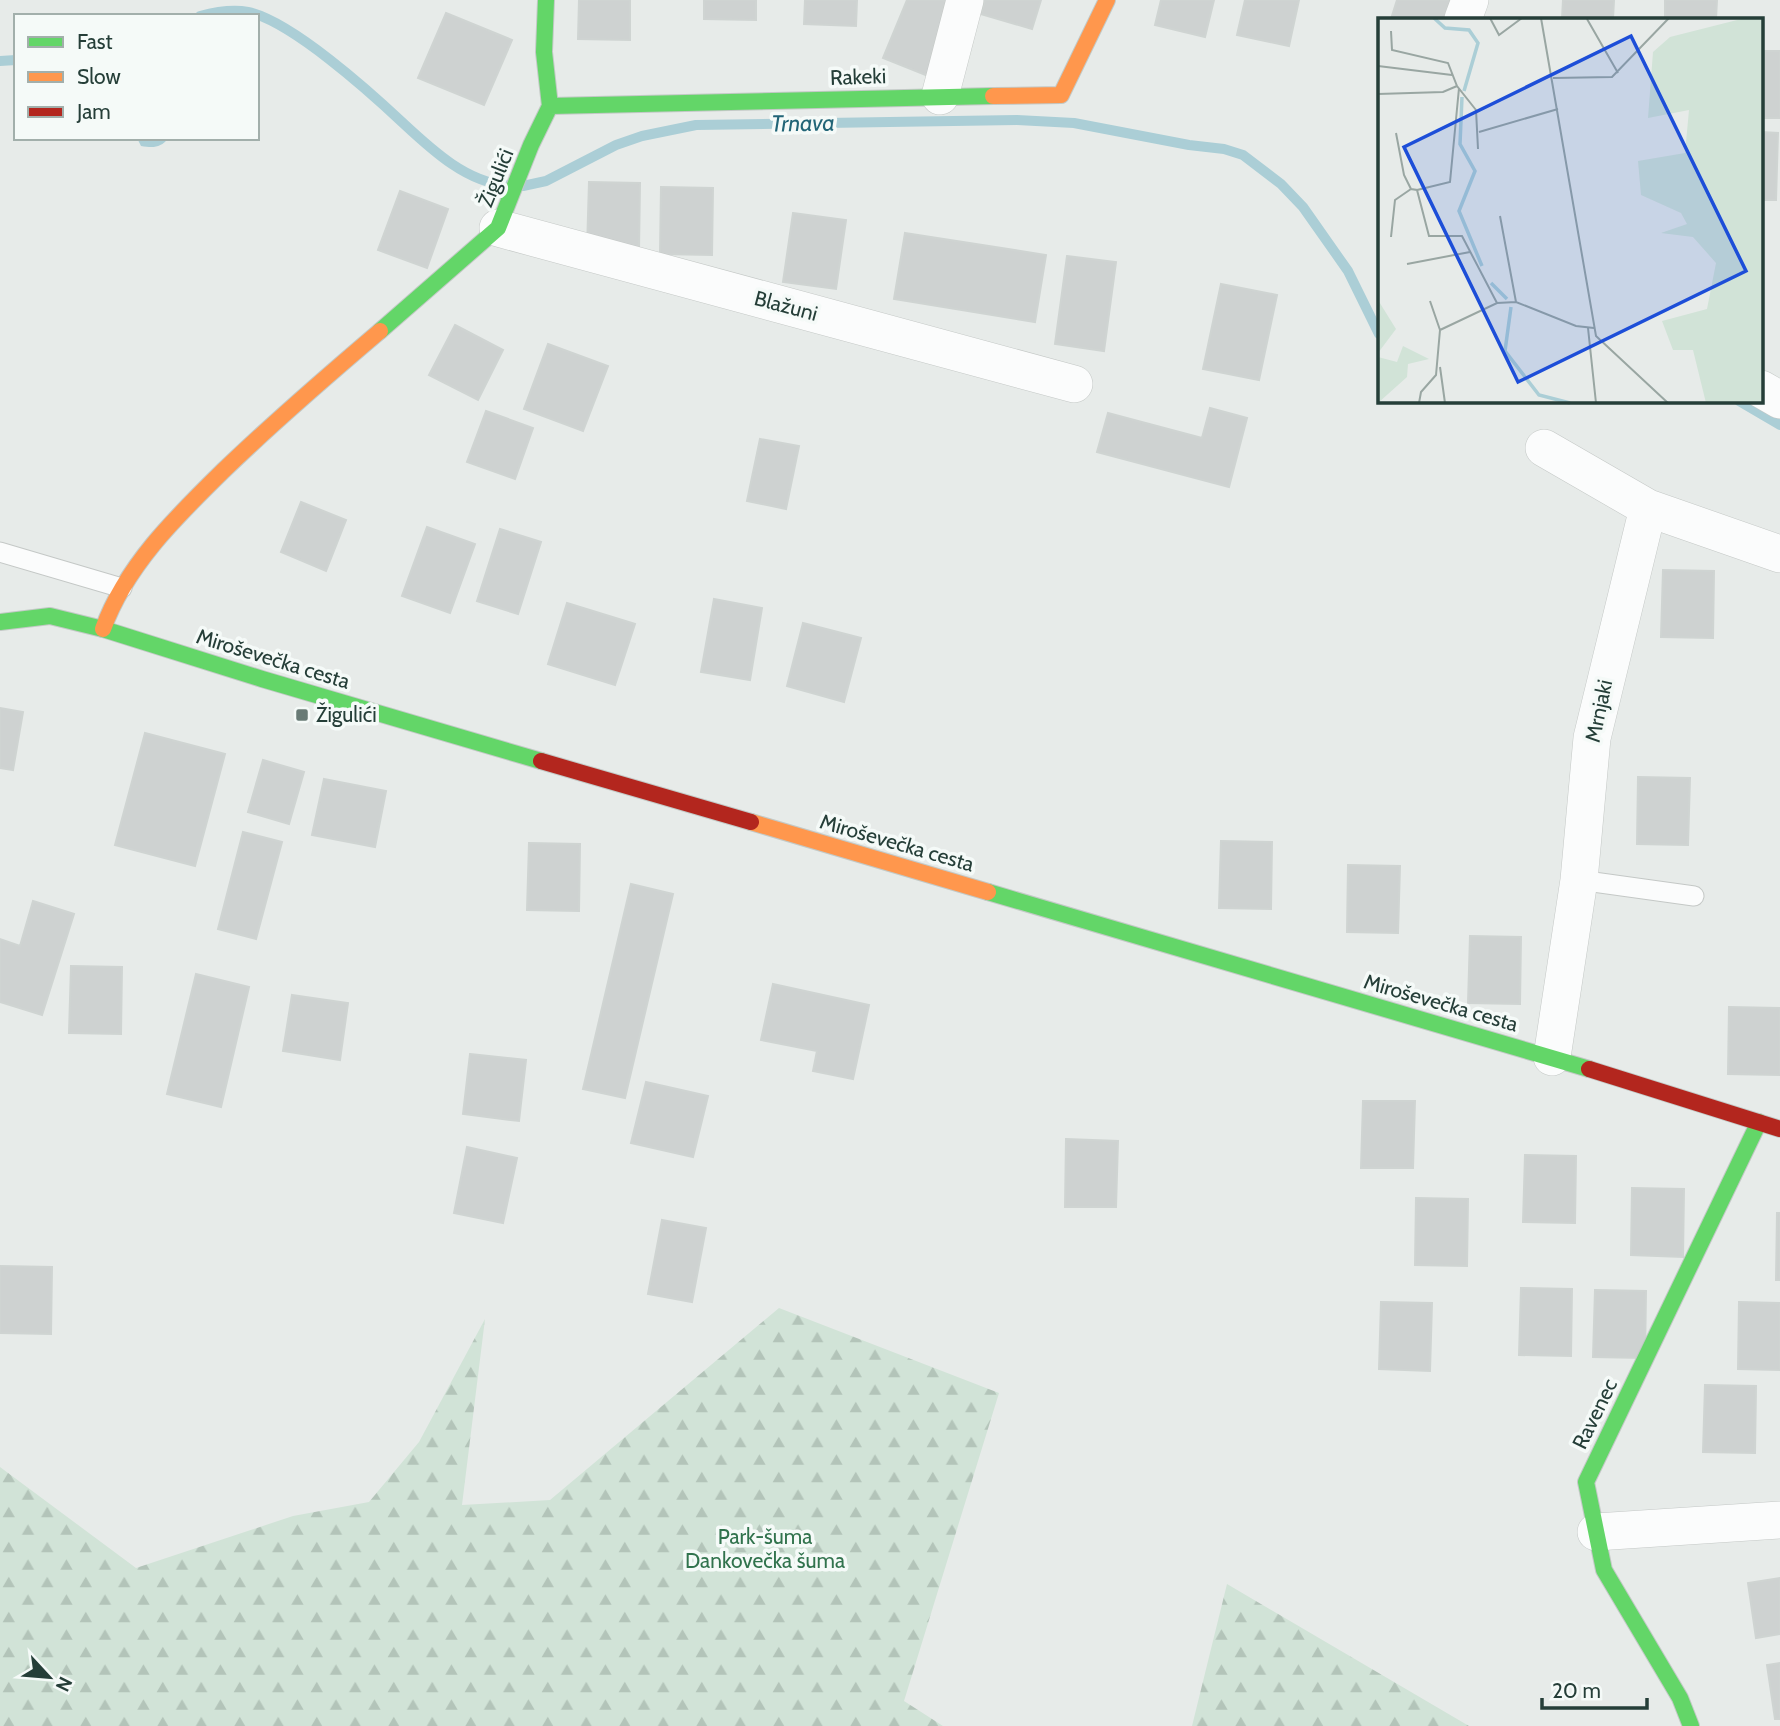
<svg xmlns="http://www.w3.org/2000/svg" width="1780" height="1726" font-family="Cabin,sans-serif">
<defs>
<pattern id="forest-firs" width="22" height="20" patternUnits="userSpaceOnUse" patternTransform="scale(1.75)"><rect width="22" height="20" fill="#d1e3d7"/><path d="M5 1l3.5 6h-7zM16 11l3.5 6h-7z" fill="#b3c4b9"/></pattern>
</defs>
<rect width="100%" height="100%" fill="#e7ebe9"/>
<path fill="url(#forest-firs)" d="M779,1308l220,85 -95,308 39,25h-943v-259l136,101 157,-52 76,-14 50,-60 66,-123 -23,186 88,-5z
M1227,1584l242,142h-277z"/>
<path fill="#abced6" d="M137,138h32c-9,10 -15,10 -28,8z"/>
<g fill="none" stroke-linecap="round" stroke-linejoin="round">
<path stroke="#abced6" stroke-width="10" d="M200,16c15,-4 33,-7 48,-4 43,9 122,80 155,111 28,26 64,60 104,62
M0,61l16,-1
M523,186l23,-5 70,-36 26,-9 54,-11 321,-5 57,3 115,22 35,4 19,6 38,29 22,23 45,64 31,63
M1739,401l41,24"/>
</g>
<path fill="#ced2d1" stroke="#cfd4d2" stroke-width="2" d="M579,0h51v40l-52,-1z
M704,0h52v20l-52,-1z
M805,0h52l-1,26 -52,-2z
M907,0h35l15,6 -29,70 -45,-18z
M985,0h56l-9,29 -51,-15z
M1161,0h53l-9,37 -50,-12z
M1245,0h54l-10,46 -52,-11z
M1397,0h59l-9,19h-56z
M1563,0h51l-1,19h-51z
M1665,0h52l-1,19h-51z
M446,13l66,27 -28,65 -66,-27z
M1765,51h15v67h-17z
M1761,132l17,1 -2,67h-15z
M589,182l51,1 -1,67 -52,-1z
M661,187l52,1 -1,67 -52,-1z
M400,191l48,18 -21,59 -49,-18z
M793,213l53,7 -10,69 -53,-7z
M905,233l141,22 -11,67 -141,-23z
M1067,256l49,6 -12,89 -49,-7z
M1221,284l56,11 -18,85 -56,-11z
M455,325l48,25 -25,50 -49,-25z
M548,344l60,22 -25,65 -59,-22z
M1210,408l37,10 -18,69 -132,-35 11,-39 94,25z
M486,411l47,17 -18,51 -48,-17z
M760,439l39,7 -13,63 -39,-8z
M301,502l45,18 -20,51 -45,-19z
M427,527l48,17 -25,69 -48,-17z
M500,529l41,13 -23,72 -41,-13z
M1663,570l51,1 -1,67 -52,-1z
M714,599l48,9 -12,72 -49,-8z
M567,603l68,21 -20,61 -67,-21z
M803,623l58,15 -17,64 -57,-16z
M0,708l23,4 -10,58 -13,-2z
M145,733l80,21 -30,112 -80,-21z
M263,760l41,12 -15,52 -41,-12z
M1638,777l52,1 -2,67 -51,-1z
M324,779l62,12 -11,56 -63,-12z
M243,832l39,10 -26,97 -38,-10z
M1221,841l51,1 -1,67 -52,-1z
M529,843l51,1 -1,67 -52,-1z
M1348,865l52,1 -2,67 -51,-1z
M631,884l42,10 -48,204 -42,-9z
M33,901l41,13 -32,101 -42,-13v-63l20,7z
M1470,936l51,1 -1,67 -52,-1z
M71,966l51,1 -1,67 -52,-1z
M196,974l53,13 -28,120 -54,-13z
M773,984l96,21 -16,74 -40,-8 4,-20 -56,-11z
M292,995l56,8 -8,57 -57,-9z
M1729,1007l51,1v67l-52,-1z
M470,1054l56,6 -7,61 -56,-7z
M646,1082l62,14 -15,61 -62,-14z
M1363,1101h52l-2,67h-52z
M1066,1139l52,2 -2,66h-51z
M467,1147l50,11 -14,65 -49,-10z
M1525,1155l51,1 -1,67 -52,-1z
M1632,1188l52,1 -1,68 -52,-2z
M1416,1198l52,1 -1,67 -52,-1z
M1777,1213h3v67h-4z
M662,1220l44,8 -14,74 -44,-8z
M0,1266l52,1 -1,67 -51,-1z
M1521,1288l51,1 -1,67 -52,-1z
M1595,1290l51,1 -1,67 -52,-1z
M1381,1302l51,1 -2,68 -51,-2z
M1739,1302l41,1v67l-42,-1z
M1705,1385l51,1 -1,67 -52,-1z
M1780,1578v56l-24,4 -8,-55z
M1780,1663v56h-5l-8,-54z"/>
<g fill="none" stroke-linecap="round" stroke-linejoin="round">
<g stroke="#c4c8c6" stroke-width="21">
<path id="lane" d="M0,552l122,36
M1579,880l115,16"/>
</g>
<g stroke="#c4c8c6" stroke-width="38">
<path id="street" d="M1463,19l7,-19
M940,96l25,-96
M498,228l576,156
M1761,389l19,11
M1544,448l104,60 132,46
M1552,1057l27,-177 13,-142 56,-230
M1596,1532l184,-12"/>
</g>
<g stroke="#c3c9c6" stroke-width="18">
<path id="fast" d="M550,106l443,-10
M380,331l118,-103 33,-83 19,-39 -6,-54 2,-52
M0,622l50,-6 53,13 159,50 279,82
M988,892l601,177
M1691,1726l-11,-28 -76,-128 -18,-88 173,-360"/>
</g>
<g stroke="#c3c9c6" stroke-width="18">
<path id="slow" d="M993,96l68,-1 46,-95
M103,629c23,-64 74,-113 122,-160 50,-48 102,-93 155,-138
M751,822l237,70"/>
</g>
<g stroke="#c3c9c6" stroke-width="18">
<path id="jam" d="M541,761l210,61
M1589,1069l191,60"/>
</g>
<use href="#lane" stroke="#fbfcfc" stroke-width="19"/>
<use href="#street" stroke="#fbfcfc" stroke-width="37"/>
<use href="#fast" stroke="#63d668" stroke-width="16"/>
<use href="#slow" stroke="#ff974d" stroke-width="16"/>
<use href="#jam" stroke="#b3261e" stroke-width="16"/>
</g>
<rect fill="#697b76" stroke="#f5faf8" stroke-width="2.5" x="295" y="708" width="14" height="14" rx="3.5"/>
<g text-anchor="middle" stroke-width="7" stroke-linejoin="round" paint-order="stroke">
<g font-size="21" fill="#253e38" stroke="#f5faf8">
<text transform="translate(858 77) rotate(-2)" y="7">Rakeki</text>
<text transform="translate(496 178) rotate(-68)" y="7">Žigulići</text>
<text transform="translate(786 306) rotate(15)" y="7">Blažuni</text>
<text transform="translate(273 659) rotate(17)" y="7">Miroševečka cesta</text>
<text transform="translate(1599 711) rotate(-78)" y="7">Mrnjaki</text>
<text transform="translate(897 843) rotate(16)" y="7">Miroševečka cesta</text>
<text transform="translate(1441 1003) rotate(16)" y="7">Miroševečka cesta</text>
<text transform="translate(1595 1414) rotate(-64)" y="7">Ravenec</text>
</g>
<g font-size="21" fill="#253e38" stroke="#f5faf8" text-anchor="start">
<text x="316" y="722">Žigulići</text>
</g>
<g font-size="21" fill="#31734d" stroke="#f5faf8">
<text x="765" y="1544">Park-šuma<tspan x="765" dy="24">Dankovečka šuma</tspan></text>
</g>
<g font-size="23" font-style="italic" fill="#226577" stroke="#f5faf8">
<text transform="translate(803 123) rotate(-1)" y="8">Trnava</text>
</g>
</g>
<g transform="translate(1378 18)">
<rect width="385" height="385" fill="#e7ebe9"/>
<path d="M367,0h18v385h-57l-13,-53h-20l-11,-29 45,-12 9,-46 -23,-26 -32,-4 26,-9 -6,-11 -40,-18 -3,-34 47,-8 4,-43 -41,8 5,-66 17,-15zM0,282l18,29 -18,24zM25,328l26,13 -21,5 -1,13 -29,26v-46l19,5z" fill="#d1e3d7"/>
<path fill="none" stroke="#abced6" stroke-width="3.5" d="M56,0l11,10 24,2 9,13 -14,48M84,79l-2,47 15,27 -16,40 23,55M113,265l16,16M133,289l-6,44 34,44 31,8"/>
<path fill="none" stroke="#99a6a2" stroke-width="2" d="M112,0l9,17 23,-17M163,0l55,318 72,67M209,1l31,54M13,13l1,19 56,13 9,23 19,24 2,39M0,48l74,9M175,60l59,-1 57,-59M0,76l65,-2 14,-6M101,114l79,-23M18,115l8,42 7,14 6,1 12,46h33l35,67M39,172l33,-8 9,-94M122,198l16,86M13,219l4,-37 16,-11M29,246l63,-12M52,283l10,29M210,310l8,75M62,312l57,-27 19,-1 60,24 18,2M62,349l5,36M41,385l2,-11 15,-17 4,-45"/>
<path fill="#1d4ed8" fill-opacity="0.15" stroke="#1d4ed8" stroke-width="3.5" d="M253,18l115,235 -228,111 -114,-235z"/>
<rect width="385" height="385" fill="none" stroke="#253e38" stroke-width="3.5"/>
</g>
<rect x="14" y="14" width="245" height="126" fill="#f5faf8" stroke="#a2afab" stroke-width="2"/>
<rect x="28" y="37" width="35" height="10" fill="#63d668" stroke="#a2afab" stroke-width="2"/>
<text x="77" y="49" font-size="21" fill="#253e38">Fast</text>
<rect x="28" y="72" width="35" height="10" fill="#ff974d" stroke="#a2afab" stroke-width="2"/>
<text x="77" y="84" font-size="21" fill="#253e38">Slow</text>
<rect x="28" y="107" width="35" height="10" fill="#b3261e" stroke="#a2afab" stroke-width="2"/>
<text x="77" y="119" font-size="21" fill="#253e38">Jam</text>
<g transform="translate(49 1677) rotate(116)" stroke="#f5faf8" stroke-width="5" paint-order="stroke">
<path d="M0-5L12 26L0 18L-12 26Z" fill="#253e38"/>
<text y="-10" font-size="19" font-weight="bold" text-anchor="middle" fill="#253e38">N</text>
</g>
<path d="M1542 1698v10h105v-10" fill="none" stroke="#253e38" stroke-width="3.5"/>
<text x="1552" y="1698" font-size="21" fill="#253e38" stroke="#f5faf8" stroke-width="5" paint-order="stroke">20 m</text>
</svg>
